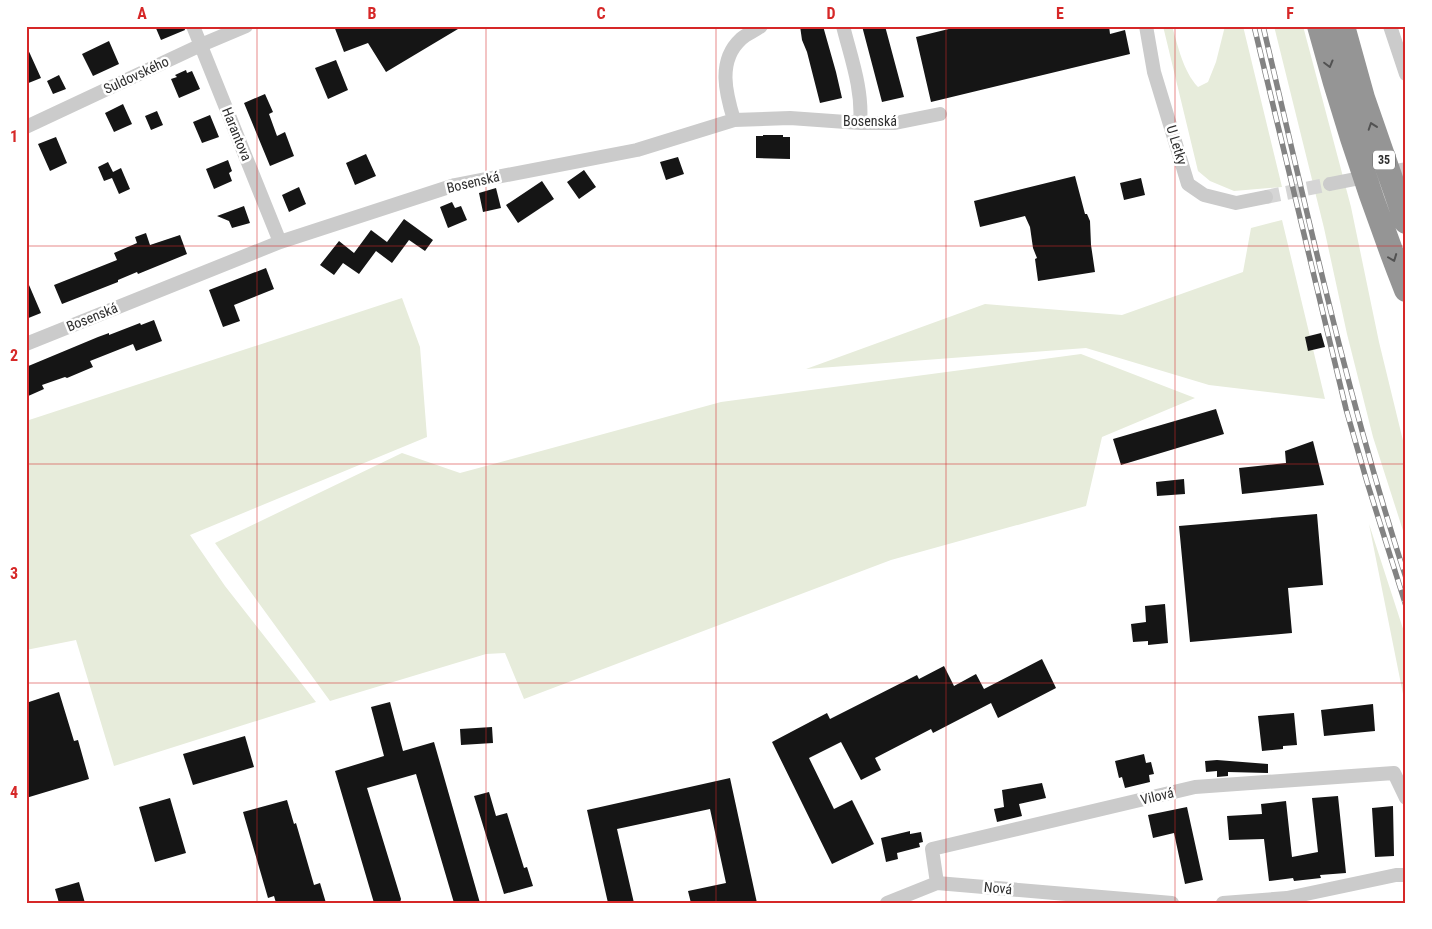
<svg xmlns="http://www.w3.org/2000/svg" width="1432" height="929" font-family="'Roboto Condensed',sans-serif">
<rect width="100%" height="100%" fill="#fff"/>
<path fill="#e7ecdb" d="M1163,26h9c6,20 11,45 26,61l10,-5 8,-20 9,-36h18l39,161 -48,4 -24,-10 -12,-10z
M1274,26h29l48,181 28,135 27,111v87l-33,-103 -26,-103 -23,-106z
M1282,220l43,179 -116,-14 -123,-37 -280,21 179,-65 137,11 121,-43 8,-44z
M402,298l18,49 7,90 -237,98 35,51 91,116 -202,64 -38,-126 -50,10v-229z
M1081,354l114,44 -93,39 -16,69 -195,54 -367,139 -19,-46 -19,1 -156,47 -115,-158 187,-90 58,20 261,-71z
M1369,524l37,114v71z"/>
<path fill="#151515" d="M155,26h29l1,4 -24,10z
M334,26h129l-77,46 -18,-29 -24,9z
M800,26h23l13,46 6,26 -22,5 -13,-51 -5,-12z
M862,26h23l19,71 -22,5z
M961,26h148l1,8 15,-4 5,24 -199,48 -15,-65z
M109,41l10,23 -26,12 -11,-22z
M26,45l15,33 -15,6z
M336,60l12,30 -20,9 -13,-31z
M186,70l1,3 5,-2 8,18 -21,9 -8,-19 6,-2 -2,-2z
M59,75l7,14 -13,5 -6,-13z
M265,94l8,18 -4,2 8,22 8,-4 9,24 -24,10 -26,-63z
M123,104l9,20 -18,8 -9,-19z
M157,111l6,14 -12,5 -6,-14z
M210,115l9,22 -17,6 -9,-21z
M763,135h20v2h7v22l-34,-1v-22h7z
M56,137l11,26 -17,8 -12,-27z
M366,154l10,22 -21,9 -9,-22z
M678,157l6,17 -18,6 -6,-18z
M228,160l4,11 -3,2 3,8 -18,8 -8,-20z
M108,162l5,10 8,-4 9,21 -11,5 -7,-16 -8,3 -6,-14z
M584,170l12,17 -17,12 -12,-17z
M1075,176l10,38h2l3,7 1,24 4,27 -57,9 -3,-22 2,-1 -4,-10 -3,-21 -5,-11 -45,11 -6,-26z
M1141,178l4,17 -21,5 -4,-17z
M542,181l12,18 -36,24 -12,-18z
M299,187l7,17 -17,8 -7,-17z
M496,188l5,20 -18,4 -4,-19z
M452,202l3,6 6,-2 6,14 -19,8 -8,-21z
M244,206l6,17 -18,5 -3,-7 -12,-5z
M404,219l29,21 -8,11 -16,-11 -17,23 -16,-12 -17,23 -16,-11 -9,12 -14,-10 19,-24 15,12 17,-23 16,12z
M146,233l4,12 30,-10 7,19 -49,20 -1,-2 -19,8v2l-56,22 -8,-19 63,-25 -3,-7 23,-10 -2,-6z
M266,268l8,21 -40,16 6,16 -17,6 -14,-37z
M26,278l15,35 -15,6z
M154,320l8,21 -26,10 -3,-7 -43,17 3,6 -26,11 -2,-1 -23,8 2,4 -18,8v-30l72,-30 11,-4v2l31,-12 1,2z
M1321,333l4,14 -17,4 -3,-14z
M1216,409l8,25 -103,31 -8,-26z
M1313,441l11,44 -82,9 -3,-26 47,-5 -1,-12z
M1184,479l1,15 -28,2 -1,-14z
M1317,514l6,71 -35,3 4,45 -102,9 -11,-116z
M1165,604l3,39 -20,2v-4l-15,1 -2,-18 15,-2 -1,-16z
M1042,659l14,29 -58,30 -7,-15 -58,30 -2,-4 -56,29 6,12 -20,10 -20,-38 -32,16 25,51 18,-9 22,44 -42,20 -60,-122 55,-29 3,6 87,-44 2,4 25,-13 10,20 22,-12 8,15z
M59,692l15,49 4,-1 11,39 -63,19v-95z
M390,702l13,49 31,-9 46,161h-26l-38,-129 -49,14 34,111 -1,4h-26l-39,-132 49,-15 -13,-49z
M1373,704l2,27 -51,5 -3,-26z
M1294,713l3,32 -14,1v3l-21,2 -4,-35z
M492,727l1,16 -32,2 -1,-16z
M245,736l9,31 -61,18 -10,-31z
M1144,754l2,9 5,-1 3,12 -5,1 1,7 -25,6 -3,-11 -3,1 -4,-17z
M1217,760l51,4v9l-40,-1v4l-11,1v-6l-11,1 -1,-11z
M730,778l27,125h-66l-3,-12 38,-8 -16,-74 -93,20 17,74h-26l-21,-93z
M1042,783l4,15 -27,6 3,12 -25,6 -3,-13 10,-2 -2,-17z
M489,792l7,24 11,-3 17,55 3,-1 6,19 -29,8 -30,-98z
M1338,796l8,77 -26,2 1,3 -27,3 -1,-3 -24,3 -5,-42 -35,1 -2,-24 35,-2 -1,-10 25,-3 6,56 26,-5 -6,-54z
M170,798l16,55 -31,9 -16,-55z
M287,800l7,24 2,-1 18,62 6,-2 6,20h-50l-2,-7 -6,2 -25,-86z
M1393,806l1,50 -19,1 -3,-49z
M1187,807l16,73 -18,4 -11,-51 -21,5 -5,-23z
M910,831v3l11,-2 2,10 -4,1 1,4 -23,6 1,6 -12,3 -5,-24z
M79,882l6,21h-26l-4,-14z"/>
<g fill="none" stroke-linecap="round" stroke-linejoin="round">
<path stroke="#d5d5d5" stroke-width="14" stroke-dasharray="14 7" stroke-linecap="butt" d="M1266,197l64,-13"/>
<path stroke="#cbcbcb" stroke-width="14" d="M193,26l87,216
M843,26c8,32 20,64 17,97
M1146,26l8,46 34,112 16,11 32,8 30,-6
M1390,26l16,48
M734,120c-8,-26 -17,-59 7,-81 5,-5 14,-8 20,-13
M26,127l175,-82 45,-19
M1330,184l76,-15
M26,344l254,-102 175,-57 182,-35 97,-30 56,-2 70,5h35l45,-9
M937,883l-5,-34 263,-62 199,-14 12,25
M887,903l50,-20 235,20
M1223,903l64,-5 109,-23h10"/>
<path stroke="#959595" stroke-width="24" d="M1319,26c24,90 53,177 87,264
M1343,26l20,72 43,124"/>
<g stroke="#838383" stroke-width="5.5">
<path id="rail" d="M1254,26l92,383 21,73 39,124
M1263,26c44,185 84,371 143,552"/>
</g>
<use href="#rail" stroke="#fff" stroke-width="4" stroke-dasharray="11" stroke-linecap="butt"/>
</g>
<defs><path id="oneway-chevron" d="M-2-3.5L2.5 0L-2 3.5" fill="none" stroke-width="1.6" stroke-linecap="round" stroke-linejoin="round" transform="scale(1.25)"/></defs>
<g stroke="#525252">
<use href="#oneway-chevron" transform="translate(1329 64) rotate(75)"/>
<use href="#oneway-chevron" transform="translate(1372 126) rotate(-109)"/>
<use href="#oneway-chevron" transform="translate(1393 258) rotate(69)"/>
</g>
<path fill="none" stroke="#d62828" stroke-width="1" stroke-opacity="0.55" d="M257,26v877M486,26v877M716,26v877M946,26v877M1175,26v877M26,246h1380M26,464h1380M26,683h1380"/>
<g text-anchor="middle" stroke-width="5" stroke-linejoin="round" paint-order="stroke">
<rect fill="#fff" stroke="#6d6d6d" stroke-width="1" x="1373" y="150.5" width="22" height="19" rx="4"/>
<g font-size="12" font-weight="bold" fill="#2e2e2e">
<text x="1384" y="164">35</text>
</g>
<g font-size="14" fill="#2e2e2e" stroke="#fff">
<text transform="translate(136 75) rotate(-25)" y="5">Suldovského</text>
<text x="870" y="126">Bosenská</text>
<text transform="translate(237 134) rotate(68)" y="5">Harantova</text>
<text transform="translate(1177 145) rotate(73)" y="5">U Letky</text>
<text transform="translate(473 182) rotate(-13)" y="5">Bosenská</text>
<text transform="translate(92 317) rotate(-22)" y="5">Bosenská</text>
<text transform="translate(1157 796) rotate(-13)" y="5">Vilová</text>
<text transform="translate(998 888) rotate(5)" y="5">Nová</text>
</g>
</g>
<rect width="1432" height="929" fill="none" stroke="#ffffff" stroke-width="55"/>
<rect x="28" y="28" width="1376" height="874" fill="none" stroke="#d62828" stroke-width="2"/>
<g font-size="16" text-anchor="middle" font-weight="bold" fill="#d62828">
<text x="142" y="19">A</text>
<text x="372" y="19">B</text>
<text x="601" y="19">C</text>
<text x="831" y="19">D</text>
<text x="1060" y="19">E</text>
<text x="1290" y="19">F</text>
<text x="14" y="142">1</text>
<text x="14" y="361">2</text>
<text x="14" y="579">3</text>
<text x="14" y="798">4</text>
</g>
</svg>
